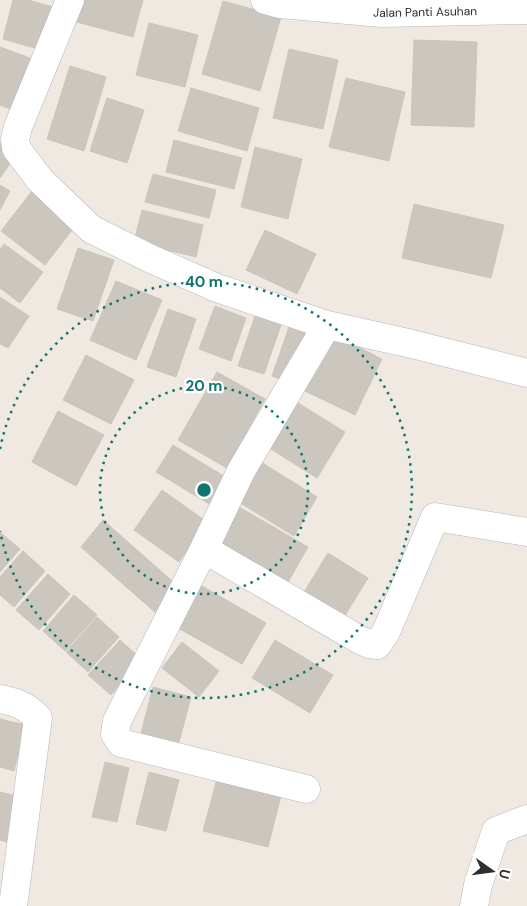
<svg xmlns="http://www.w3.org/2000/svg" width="527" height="906" font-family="'DM Sans',sans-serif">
<rect width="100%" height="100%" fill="#efe9e1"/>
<path fill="#cbc7bf" stroke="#cbc5ba" d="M13,0h15l29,8 -12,43 -42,-12z
M78,0h65l-10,37 -60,-16z
M223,1l58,16 -21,74 -58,-17z
M149,23l49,12 -13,52 -49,-12z
M414,40l63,2 -3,85 -63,-2z
M0,47l41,15 -18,52 -23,-9z
M289,49l49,11 -15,69 -50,-11z
M70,66l36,11 -22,74 -37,-12z
M346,78l59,14 -16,69 -60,-14z
M191,88l68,20 -12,43 -69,-20z
M107,98l37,12 -17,53 -37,-12z
M174,140l68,18 -8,31 -68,-17z
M0,143l16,12 -16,23z
M255,147l47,12 -14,60 -47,-12z
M153,174l63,16 -7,28 -64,-16z
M0,185l10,6 -10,19z
M36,186l44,34 -35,45 -44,-34z
M414,204l90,21 -13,53 -89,-20z
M142,210l61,15 -7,32 -62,-15z
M265,230l51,24 -19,40 -51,-24z
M4,244l39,28 -23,31 -20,-15v-38z
M78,248l36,12 -21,61 -36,-12z
M116,281l46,19 -26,60 -46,-20z
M0,297l29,19 -21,32 -8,-4z
M215,306l31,12 -15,43 -32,-12z
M168,309l28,10 -20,58 -29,-10z
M255,316l26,9 -17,49 -26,-8z
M289,327l20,7 -17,49 -20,-7z
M333,334l49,25 -27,56 -50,-24z
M86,355l48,25 -23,44 -48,-24z
M217,372l48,27 -38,69 -49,-28z
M298,403l47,29 -28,46 -46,-29z
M58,411l46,24 -28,51 -44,-24z
M173,445l54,33 -16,27 -55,-33z
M261,462l56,35 -23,39 -57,-35z
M162,490l45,32 -28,40 -45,-32z
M239,507l69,40 -25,44 -69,-41z
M103,520l76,67 -22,27 -76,-67z
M0,532l20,17 -20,23z
M23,551l22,20 -31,36 -14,-12v-18z
M328,553l40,25 -27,44 -40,-25z
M48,574l22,20 -31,36 -23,-20z
M202,586l64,37 -24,41 -64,-36z
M74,595l23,20 -32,36 -22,-20z
M97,617l22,20 -31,35 -22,-20z
M120,640l22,20 -31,35 -23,-20z
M275,640l58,35 -23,38 -58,-35z
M182,642l37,29 -20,26 -37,-29z
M153,687l38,10 -13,49 -38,-9z
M0,719l25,6 -11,46 -14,-4z
M105,762l24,6 -12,54 -25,-5z
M149,772l30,8 -13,51 -30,-7z
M217,779l64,17 -13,51 -65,-16z
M0,792l22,5 -12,46 -10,-3z"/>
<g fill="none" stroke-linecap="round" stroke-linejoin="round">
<g stroke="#b4b7c1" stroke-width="29">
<path id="minor" d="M70,0l-52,127 -3,13 1,8 24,32 51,49 60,30 66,29 110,37 85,19 115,29
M204,549l156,91 9,4 8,1 9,-13 49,-115 92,15
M0,699c16,3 27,7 38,19l-25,188
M306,789l-185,-46 -6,-9 2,-13 87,-172 37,-78 86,-146
M474,906l4,-21 18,-54 31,-12"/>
</g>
<g stroke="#b4b7c1" stroke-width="29">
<g id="tertiary">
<path id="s1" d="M265,0l15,4 102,9 145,-3"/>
</g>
</g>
<use href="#minor" stroke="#fff" stroke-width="28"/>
<use href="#tertiary" stroke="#fff" stroke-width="28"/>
</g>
<g fill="none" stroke="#0f766e" stroke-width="2.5" stroke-dasharray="2.5 5">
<circle cx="204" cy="490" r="104"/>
<path d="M0 449A208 208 0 1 1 0 531"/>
</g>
<g text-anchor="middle" stroke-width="4.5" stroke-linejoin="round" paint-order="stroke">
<g font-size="12" fill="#2e2e2e" stroke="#fff">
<text dy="4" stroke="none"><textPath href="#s1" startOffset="161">Jalan Panti Asuhan</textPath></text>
</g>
</g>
<circle cx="204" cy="490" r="8" fill="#0f766e" stroke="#fff" stroke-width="2.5"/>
<g font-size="15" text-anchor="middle" font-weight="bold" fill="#0f766e" stroke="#fff" stroke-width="4.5" stroke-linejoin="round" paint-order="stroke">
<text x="204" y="287">40 m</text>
<text x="204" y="391">20 m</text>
</g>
<g transform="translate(492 871) rotate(104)" stroke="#ffffff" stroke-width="4" paint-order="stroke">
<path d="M0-4L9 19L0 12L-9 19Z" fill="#2e2e2e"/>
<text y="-8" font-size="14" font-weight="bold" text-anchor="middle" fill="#2e2e2e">U</text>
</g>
</svg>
